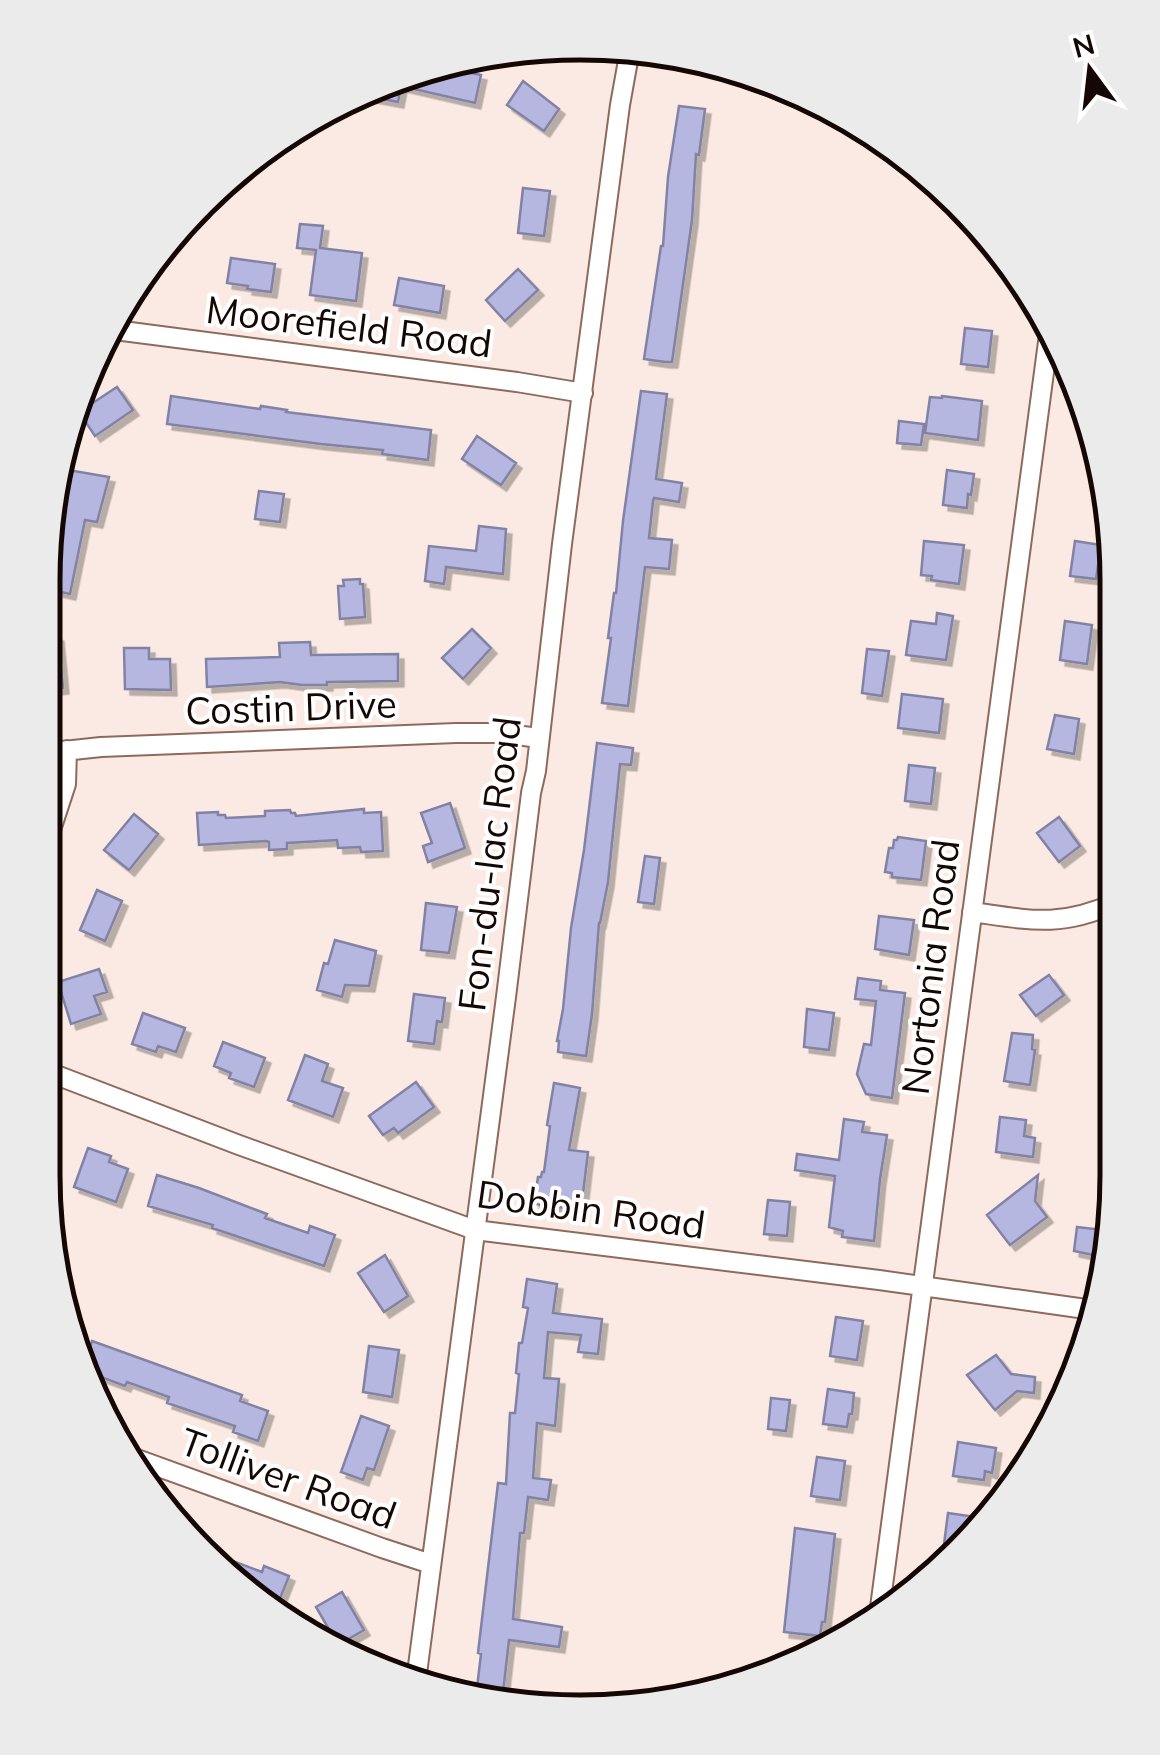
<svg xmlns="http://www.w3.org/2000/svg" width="1160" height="1755" font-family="Mulish,sans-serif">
<defs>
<filter id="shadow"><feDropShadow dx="5.5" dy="5.5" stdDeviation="0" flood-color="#0004"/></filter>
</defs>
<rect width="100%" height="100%" fill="#fbeae4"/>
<path fill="#b6b7e1" stroke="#8283a4" stroke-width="2.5" filter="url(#shadow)" d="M452,69l29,6 -6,28 -74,-17 -3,16 -43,-8z
M523,81l36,28 -15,22 -37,-26z
M679,106l26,3 -6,46 -3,-1 -4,66 -20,142h-7l-21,-3 17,-113h2l5,-69z
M523,188l27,3 -6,45 -26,-3z
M300,224l23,2 -3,22 42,5 -6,48 -46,-6 6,-45 -19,-2z
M231,258l44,6 -4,28 -24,-3 1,-3 -21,-3z
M518,269l20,21 -33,31 -19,-21z
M399,278l45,8 -4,27 -46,-8z
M965,328l27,3 -4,36 -27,-3z
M117,387l16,23 -38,26 -16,-24z
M641,391l26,3 -11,85 26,4 -3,19 -25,-4 -1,3 -4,37 23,2 -3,29 -24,-2 -17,139 -26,-3 9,-65h-3l6,-45h2l7,-72z
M171,396l89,13 1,-3 26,4 -1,2 145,18 -3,30 -46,-6 1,-4 -62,-6 -154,-20z
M942,396l40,5 -4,39 -53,-7 5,-36 12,1z
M899,421l25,3 -3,21 -24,-2z
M477,436l39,27 -15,22 -39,-26z
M68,470l41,7 -12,45 -12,-2 -15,74 -23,-5v-21z
M947,470l27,4 -3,21 -3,-1 -1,14 -24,-3z
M259,491l25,3 -4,28 -25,-3z
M479,526l27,3 -3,45 -57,-7 -2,17 -19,-3 4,-35 47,5z
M924,541l40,4 -5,39 -28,-4 1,-4 -11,-1z
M1075,541l26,4 -5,34 -26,-3z
M360,579v5h3l2,33 -25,2 -2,-33h6l-1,-6z
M937,613l16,3 -7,44 -40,-5 5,-34 25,3z
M1065,621l27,4 -5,39 -27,-4z
M472,629l19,19 -28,31 -21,-21z
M46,636h12l5,52 -17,2z
M310,642l1,13 87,-1v27l-71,1v3h-25l-22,-3 -73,5 -1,-28 74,-2 -1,-14z
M124,648h25v11h21l1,31 -46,-1z
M867,649l22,2 -7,45 -20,-3z
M902,694l41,5 -4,34 -41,-5z
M1055,715l24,4 -5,35 -27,-5z
M597,743l36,5 -2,17 -11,-1 -12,118 -8,41h-1l-7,91 -6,42 -28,-4 1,-11h-2l6,-32 8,-81 13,-78z
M909,765l26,3 -4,36 -26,-3z
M450,803l15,45 -37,14 -5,-16 9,-3 -11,-30z
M364,809v4l17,-1 2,39 -22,1 -1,-5 -22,1 -1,-8 -50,3v6l-18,1v-8l-3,-1 -67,4 -2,-32 21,-1v3h7l1,3 39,-2v-5l25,-1 1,3h4l1,3z
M134,814l24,20 -29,36 -25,-20z
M1059,817l21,29 -21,16 -22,-29z
M898,837l28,4 -5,39 -29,-3v-4l-7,-1 4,-24h4l1,-8h3z
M645,856l15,2 -6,46 -16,-2z
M97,890l25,11 -17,40 -25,-11z
M426,903l31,4 -8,46 -28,-3z
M879,916l35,4 -5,35 -34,-6z
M335,940l41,11 -7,35 -24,-1 -3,12 -25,-7 7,-27 4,1z
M99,969l8,23 -13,4 7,18 -30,10 -13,-42z
M1049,975l15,20 -28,21 -16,-21z
M858,978l23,3 -1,9 25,3 -13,105 -26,-4 -9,-20 7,-30 7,1 5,-44 -21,-2z
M414,994l31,4 -3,24 -5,-1 -3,23 -26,-3z
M807,1009l27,4 -5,37 -25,-3z
M143,1013l42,15 -9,24 -18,-6 -2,6 -24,-8z
M1012,1033l21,2 -1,14 3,1 -5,35 -26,-4z
M223,1042l42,16 -11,29 -25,-9 2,-5 -17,-7z
M305,1055l23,9 -6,17 21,7 -10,29 -45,-17z
M416,1082l18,25 -36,26 -4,-5 -11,7 -14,-19z
M554,1083l26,5 -11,62 19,2 -7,58 -47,-6 4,-27h3l1,-5h2l6,-46 -3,-1z
M1000,1117l26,3 -2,16 11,2 -2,19 -37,-5z
M844,1119l20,3 -2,10 25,3 -7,44 -6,62 -32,-4 1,-6 -14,-4 6,-51 -40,-6 2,-16 42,6z
M88,1148l23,8 -2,6 19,7 -12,33 -42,-15z
M157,1175l42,13 68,26 -2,4 43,15 2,-7 25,9 -11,31 -112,-38 1,-3 -65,-19z
M1038,1175l-3,26 12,16 -37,28 -23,-30z
M768,1200l22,2 -3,34 -23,-2z
M1077,1227l35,4 -4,27 -34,-7z
M385,1255l23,41 -24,16 -26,-39z
M527,1279l30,5 -4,29 49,6 -4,35 -20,-2 3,-17 -33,-3 -4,46 15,1 -4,47 -18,-3 -4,55 18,2 -3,20 -20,-3 -4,36h-4l-7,86 49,8 -3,20 -50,-7 -7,61 -26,-5 5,-42 -3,-1 20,-170 8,1 4,-71h5l4,-39 -3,-1 3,-30h3l6,-35 -5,-1z
M836,1317l27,4 -6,39 -27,-4z
M92,1341l150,54 -2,6 28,10 -10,30 -25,-9 2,-6 -68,-23 2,-6 -42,-15 -2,4 -43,-16z
M369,1346l30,4 -7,47 -29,-5z
M996,1355l15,19 24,3 -1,16 -17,-2 -22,19 -28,-35z
M828,1389l26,4 -2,21h-3l-2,13 -24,-3z
M771,1398l19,2 -4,31 -18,-2z
M361,1416l28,10 -15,44 -7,-2 -4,12 -22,-8z
M958,1442l38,6 -4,25 -7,-2 -1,9 -31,-4z
M817,1457l28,4 -5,39 -29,-4z
M948,1513l28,4 -1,10 10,2 -30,25 -12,-2z
M795,1528l40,6 -10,88h-3l-2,14 -36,-4z
M204,1550l58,22 2,-6 25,10 -12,30 -31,-11z
M342,1592l22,38 -26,15 -22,-38z"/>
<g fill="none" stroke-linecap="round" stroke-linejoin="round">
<g stroke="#8d6a5c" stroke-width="22">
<path id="minor" d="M721,67l76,30
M916,165l26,20
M107,329l410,53 66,11
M45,753l56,-6 355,-14h44l39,5
M45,848l21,-64 1,-34
M972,912c57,8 88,16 143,-9
M43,1070l196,75 236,85 404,50 214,30
M123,1454l259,94 49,16
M879,1615l171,-1288
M416,1681l90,-684 25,-204 5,-22 26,-227 58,-439 9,-50"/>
</g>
<use href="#minor" stroke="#fff" stroke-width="18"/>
</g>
<g text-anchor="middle" stroke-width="8" stroke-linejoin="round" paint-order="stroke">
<g font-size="38" fill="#150804" stroke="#fff">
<text transform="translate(349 327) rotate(7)" y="13">Moorefield Road</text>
<text transform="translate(291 708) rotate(-2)" y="13">Costin Drive</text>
<text transform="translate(490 864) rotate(-83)" y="13">Fon-du-lac Road</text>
<text transform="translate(931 967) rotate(-83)" y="13">Nortonia Road</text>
<text transform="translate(591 1210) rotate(8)" y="13">Dobbin Road</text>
<text transform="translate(288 1479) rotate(20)" y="13">Tolliver Road</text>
</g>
</g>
<path d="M0 0H1160V1755H0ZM580 60H580A520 520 0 0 1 1100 580V1175A520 520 0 0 1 580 1695H580A520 520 0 0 1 60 1175V580A520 520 0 0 1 580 60Z" fill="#ecebeb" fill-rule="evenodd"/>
<path fill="none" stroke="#150804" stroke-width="5" d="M580 60H580A520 520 0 0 1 1100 580V1175A520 520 0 0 1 580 1695H580A520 520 0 0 1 60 1175V580A520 520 0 0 1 580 60Z"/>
<g transform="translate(1090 70) rotate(345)" stroke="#ffffff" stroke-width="8" paint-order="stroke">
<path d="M0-8L18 38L0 25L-18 38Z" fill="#150804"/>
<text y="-15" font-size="28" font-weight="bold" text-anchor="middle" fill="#150804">N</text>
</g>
</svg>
